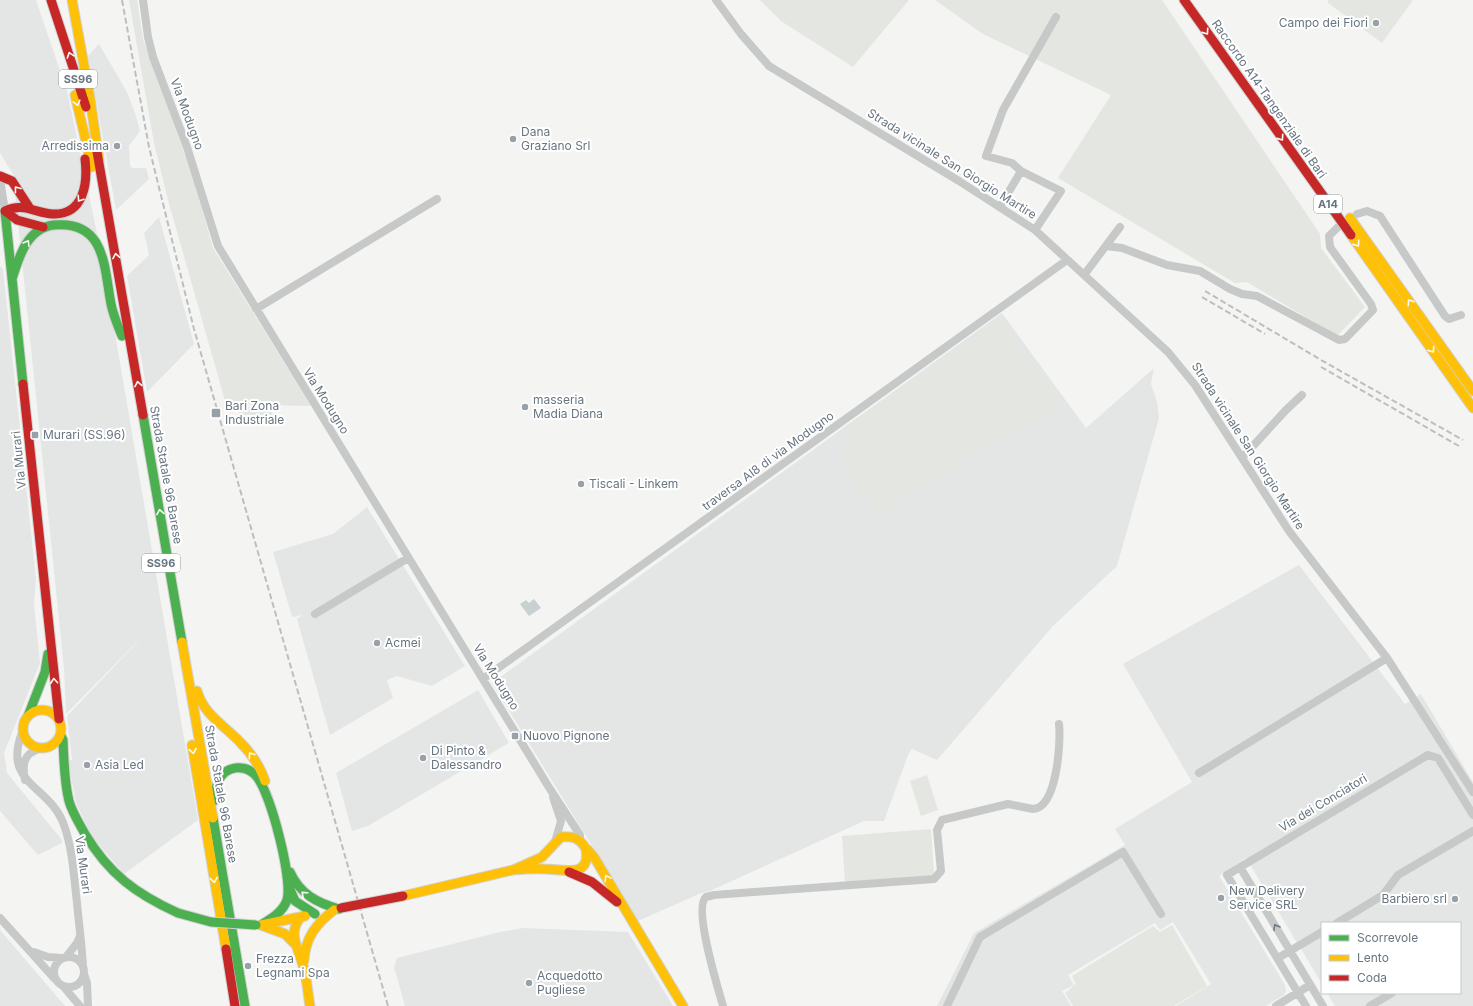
<svg xmlns="http://www.w3.org/2000/svg" width="1473" height="1006" font-family="Inter,sans-serif">
<rect width="100%" height="100%" fill="#f4f4f3"/>
<path fill="#e4e6e6" d="M0,0h36l31,91 35,166 96,563 -74,54 -31,-36 -17,-35 -8,-42 4,-1 -5,-44 82,-86 -83,84 -2,-46 -51,-494 -13,-21z
M99,44l28,48 9,24 4,15 -11,15 1,19 2,3h14l3,11 -33,31 -28,-154z
M159,217l35,127 -47,48 -20,-116 22,-21 -5,-22z
M0,266l3,3 33,310 -2,25 6,59 -36,90 3,20 55,67v3l-24,12 -38,-44z
M1002,313l84,115 68,-60 -3,16 6,18 2,16 -42,148 -64,60 -116,134 -25,-11 -4,6 -24,66h-20l-152,69 -13,4 -61,27 -146,-238z
M367,507l98,159 -33,20 -35,-10 -10,4 6,18 -63,37 -33,-116 6,-4 -11,2 -19,-65 60,-18z
M1299,565l106,139 16,-10 52,88v224h-138l-8,-13h133v-70h-138v61l-76,-126 -27,18 66,109 1,6 -2,4 -18,11h-90l35,-22 -38,-62 -13,8 -5,-7 -87,52 6,10 -12,6 9,15h-134l37,-73 151,-88 -10,-16 77,-47 -69,-118z
M478,690l31,53 -141,83 -16,5 -16,-58z
M523,928l105,4 45,74h-268l-11,-39 3,-9 103,-26z
M0,930l65,76h-65z"/>
<path fill="#e3e6e1" d="M129,0h8l6,39 49,135 21,74 98,158 -85,-2 -58,-204 -14,-57z
M760,0h149l-56,67 -72,-46z
M935,0h227l158,234 1,14 44,59 -28,29 -90,-54 -12,1 -177,-105 53,-83 -128,-61z
M1329,0h84l-31,43 -55,-41z
M999,318l63,85 -187,112 -32,-56 2,-12 -2,-19z
M239,407h33v17h-33z
M927,775l11,35 -17,6 -11,-35z
M931,829l3,46 -89,7 -3,-46z
M1172,925l35,61 -33,20h-101l-8,-13 11,-9 -4,-8 81,-50 7,6z"/>
<path fill="#c9d0d2" d="M534,599l7,9 -12,8 -9,-12 6,-4 3,3z"/>
<g fill="none" stroke-linecap="round" stroke-linejoin="round">
<g stroke="#d1d2d2" stroke-width="11">
<path id="fast" d="M5,211l18,173
M12,279c7,-22 15,-51 42,-54 52,-5 50,43 57,79 2,11 7,22 11,32
M143,415l39,227
M28,716l17,-44 3,-18
M61,736l2,4c1,20 1,41 6,61 3,11 10,22 16,33 24,40 51,60 93,79
M216,800c0,-6 -1,-12 2,-18 7,-17 28,-19 39,-5 14,17 36,103 30,123 -4,12 -16,19 -26,25
M213,818l32,188
M290,872c10,22 27,31 49,37
M289,887l6,14 20,13"/>
</g>
<g stroke="#d1d2d2" stroke-width="11">
<path id="slow" d="M72,0l18,98 9,62
M75,95l17,72
M1350,218l123,173
M1351,235l122,173
M182,642l31,176
M197,691c7,24 27,34 43,51 11,11 20,24 25,39
M23 729a19 19 0 1 1 38 0a19 19 0 1 1-38 0Z
M192,745l34,204
M587,849l7,8 89,149
M403,896l110,-26 29,-13 19,-20c12,-1 19,1 25,12 5,30 -23,20 -41,20 -11,-1 -21,0 -32,1
M301,917c-15,16 -1,34 3,52 3,12 4,25 6,37
M261,925l44,-9
M261,925l24,9 11,11
M304,961c1,-23 12,-37 30,-51"/>
</g>
<g stroke="#d1d2d2" stroke-width="11">
<path id="jam" d="M51,0l35,107
M1184,0l167,235
M97,152l46,263
M0,176l12,5 17,26
M43,227l-26,-7 -12,-9c18,-9 30,2 48,3 31,1 35,-31 32,-55
M23,384l36,335
M569,872l23,10 25,20
M226,949l9,57"/>
</g>
<path stroke="#c7c9c9" stroke-width="8" d="M143,0l5,37 5,20 34,90 31,99 332,543 30,46v4
M716,0l25,34 28,32 190,115 76,49 133,122 27,33 94,146 98,127 86,134
M0,179l5,32
M1000,207l21,-36
M1357,214l10,-3 13,5 65,100 4,3 12,-4
M1035,230l26,-39 -40,-20 -9,-8 -26,-7 17,-46 53,-93
M1106,246l16,2 45,17 33,6 30,18 12,5 15,2 82,44 6,-1 28,-29 -2,-6 -41,-57 -1,-11 8,-8
M1084,275l36,-48
M256,309l181,-110
M1242,458l44,-48 16,-15
M315,614l93,-56
M483,679l584,-419
M23,730c-23,56 29,54 42,98 8,24 9,50 12,75 2,22 5,43 6,64
M1199,773l188,-115
M25,780c-3,-15 -2,-26 14,-31
M553,797l8,24 -6,21
M1240,867l83,139
M0,918l54,60
M1337,923l46,-28 15,-20 75,-44
M34,952l14,5 14,1
M66,957l11,-14 3,-7
M54 972a15 15 0 1 1 30 0a15 15 0 1 1-30 0Z
M1278,958l44,-26
M84,974l3,9 1,23
M63,986l17,20
M723,1006c-5,-18 -30,-98 -17,-109l8,-2 220,-16 7,-8 -4,-41 5,-10 66,-16 25,5c24,-1 28,-67 26,-85
M947,1006l33,-69 143,-85 38,62
M1276,1006l34,-21
M1306,1006l-79,-131 201,-120 10,3 35,57
M1370,1006l22,-13"/>
<use href="#fast" stroke="#4caf50" stroke-width="9"/>
<use href="#slow" stroke="#ffc107" stroke-width="9"/>
<use href="#jam" stroke="#c62828" stroke-width="9"/>
<path stroke="#bebebf" stroke-width="2" stroke-dasharray="6 3" stroke-linecap="butt" d="M122,0l27,147 45,182 194,677
M1205,291l116,69 142,80
M1202,297l63,37
M1321,367l138,79"/>
<g stroke="#d1d2d2" stroke-width="11" stroke-linecap="butt">
<path id="fast-bridge" d="M178,913l33,9 45,3"/>
</g>
<g stroke="#d1d2d2" stroke-width="11" stroke-linecap="butt">
<path id="jam-bridge" d="M341,908l62,-12"/>
</g>
<use href="#fast-bridge" stroke="#4caf50" stroke-width="9"/>
<use href="#jam-bridge" stroke="#c62828" stroke-width="9"/>
</g>
<defs><path id="oneway-chevron" d="M-2-3.5L2.5 0L-2 3.5" fill="none" stroke-width="1.6" stroke-linecap="round" stroke-linejoin="round"/></defs>
<g stroke="#f6fbf6">
<use href="#oneway-chevron" transform="translate(1206 32) rotate(55)"/>
<use href="#oneway-chevron" transform="translate(70 55) rotate(-108)"/>
<use href="#oneway-chevron" transform="translate(77 103) rotate(75)"/>
<use href="#oneway-chevron" transform="translate(1281 138) rotate(55)"/>
<use href="#oneway-chevron" transform="translate(17 189) rotate(-127)"/>
<use href="#oneway-chevron" transform="translate(80 199) rotate(124)"/>
<use href="#oneway-chevron" transform="translate(27 243) rotate(-59)"/>
<use href="#oneway-chevron" transform="translate(1357 244) rotate(55)"/>
<use href="#oneway-chevron" transform="translate(116 256) rotate(-100)"/>
<use href="#oneway-chevron" transform="translate(1410 302) rotate(-125)"/>
<use href="#oneway-chevron" transform="translate(1432 350) rotate(55)"/>
<use href="#oneway-chevron" transform="translate(138 384) rotate(-100)"/>
<use href="#oneway-chevron" transform="translate(160 512) rotate(-100)"/>
<use href="#oneway-chevron" transform="translate(54 681) rotate(-95)"/>
<use href="#oneway-chevron" transform="translate(193 751) rotate(81)"/>
<use href="#oneway-chevron" transform="translate(251 755) rotate(-126)"/>
<use href="#oneway-chevron" transform="translate(607 878) rotate(-121)"/>
<use href="#oneway-chevron" transform="translate(214 880) rotate(81)"/>
<use href="#oneway-chevron" transform="translate(304 894) rotate(-138)"/>
</g>
<use stroke="#6c7984" href="#oneway-chevron" transform="translate(1276 927) rotate(-120)"/>
<g fill="#98a1a8" stroke="#fff" stroke-width="1.5">
<circle cx="1376" cy="23" r="4"/>
<circle cx="513" cy="139" r="4"/>
<circle cx="117" cy="146" r="4"/>
<circle cx="525" cy="407" r="4"/>
<rect x="211" y="408" width="10" height="10" rx="2"/>
<rect x="31" y="431" width="8" height="8" rx="2"/>
<circle cx="581" cy="484" r="4"/>
<circle cx="377" cy="643" r="4"/>
<rect x="511" y="732" width="8" height="8" rx="2"/>
<circle cx="423" cy="758" r="4"/>
<circle cx="87" cy="765" r="4"/>
<circle cx="1221" cy="898" r="4"/>
<circle cx="1455" cy="899" r="4"/>
<circle cx="248" cy="966" r="4"/>
<circle cx="529" cy="983" r="4"/>
</g>
<g text-anchor="middle" stroke-width="4" stroke-linejoin="round" paint-order="stroke">
<g fill="#fff" stroke="#959ea6" stroke-width="1">
<rect x="59" y="70" width="38" height="18" rx="3"/>
<rect x="1314" y="195" width="28" height="18" rx="3"/>
<rect x="142" y="554" width="38" height="18" rx="3"/>
</g>
<g font-size="11" font-weight="bold" fill="#677580">
<text x="78" y="83">SS96</text>
<text x="1328" y="208">A14</text>
<text x="161" y="567">SS96</text>
</g>
<g font-size="12" fill="#677580" stroke="#fff" text-anchor="start">
<text x="1368" y="27" text-anchor="end">Campo dei Fiori</text>
<text x="521" y="136">Dana<tspan x="521" dy="14">Graziano Srl</tspan></text>
<text x="109" y="150" text-anchor="end">Arredissima</text>
<text x="533" y="404">masseria<tspan x="533" dy="14">Madia Diana</tspan></text>
<text x="225" y="410">Bari Zona<tspan x="225" dy="14">Industriale</tspan></text>
<text x="43" y="439">Murari (SS.96)</text>
<text x="589" y="488">Tiscali - Linkem</text>
<text x="385" y="647">Acmei</text>
<text x="523" y="740">Nuovo Pignone</text>
<text x="431" y="755">Di Pinto &amp;<tspan x="431" dy="14">Dalessandro</tspan></text>
<text x="95" y="769">Asia Led</text>
<text x="1229" y="895">New Delivery<tspan x="1229" dy="14">Service SRL</tspan></text>
<text x="1447" y="903" text-anchor="end">Barbiero srl</text>
<text x="256" y="963">Frezza<tspan x="256" dy="14">Legnami Spa</tspan></text>
<text x="537" y="980">Acquedotto<tspan x="537" dy="14">Pugliese</tspan></text>
</g>
<g font-size="12" fill="#677580" stroke="#fff">
<text transform="translate(1269 99) rotate(55)" y="4">Raccordo A14-Tangenziale di Bari</text>
<text transform="translate(187 114) rotate(70)" y="4">Via Modugno</text>
<text transform="translate(952 164) rotate(32)" y="4">Strada vicinale San Giorgio Martire</text>
<text transform="translate(326 401) rotate(58)" y="4">Via Modugno</text>
<text transform="translate(1248 446) rotate(57)" y="4">Strada vicinale San Giorgio Martire</text>
<text transform="translate(19 460) rotate(-96)" y="4">Via Murari</text>
<text transform="translate(768 461) rotate(-36)" y="4">traversa AI8 di via Modugno</text>
<text transform="translate(166 475) rotate(80)" y="4">Strada Statale 96 Barese</text>
<text transform="translate(496 677) rotate(58)" y="4">Via Modugno</text>
<text transform="translate(221 794) rotate(80)" y="4">Strada Statale 96 Barese</text>
<text transform="translate(1323 803) rotate(-31)" y="4">Via dei Conciatori</text>
<text transform="translate(83 865) rotate(82)" y="4">Via Murari</text>
</g>
</g>
<rect x="1321" y="922" width="140" height="72" fill="#ffffff" stroke="#c2c8cc"/>
<rect x="1329" y="935" width="20" height="6" fill="#4caf50" stroke="#c2c8cc"/>
<text x="1357" y="942" font-size="12" fill="#677580">Scorrevole</text>
<rect x="1329" y="955" width="20" height="6" fill="#ffc107" stroke="#c2c8cc"/>
<text x="1357" y="962" font-size="12" fill="#677580">Lento</text>
<rect x="1329" y="975" width="20" height="6" fill="#c62828" stroke="#c2c8cc"/>
<text x="1357" y="982" font-size="12" fill="#677580">Coda</text>
</svg>
